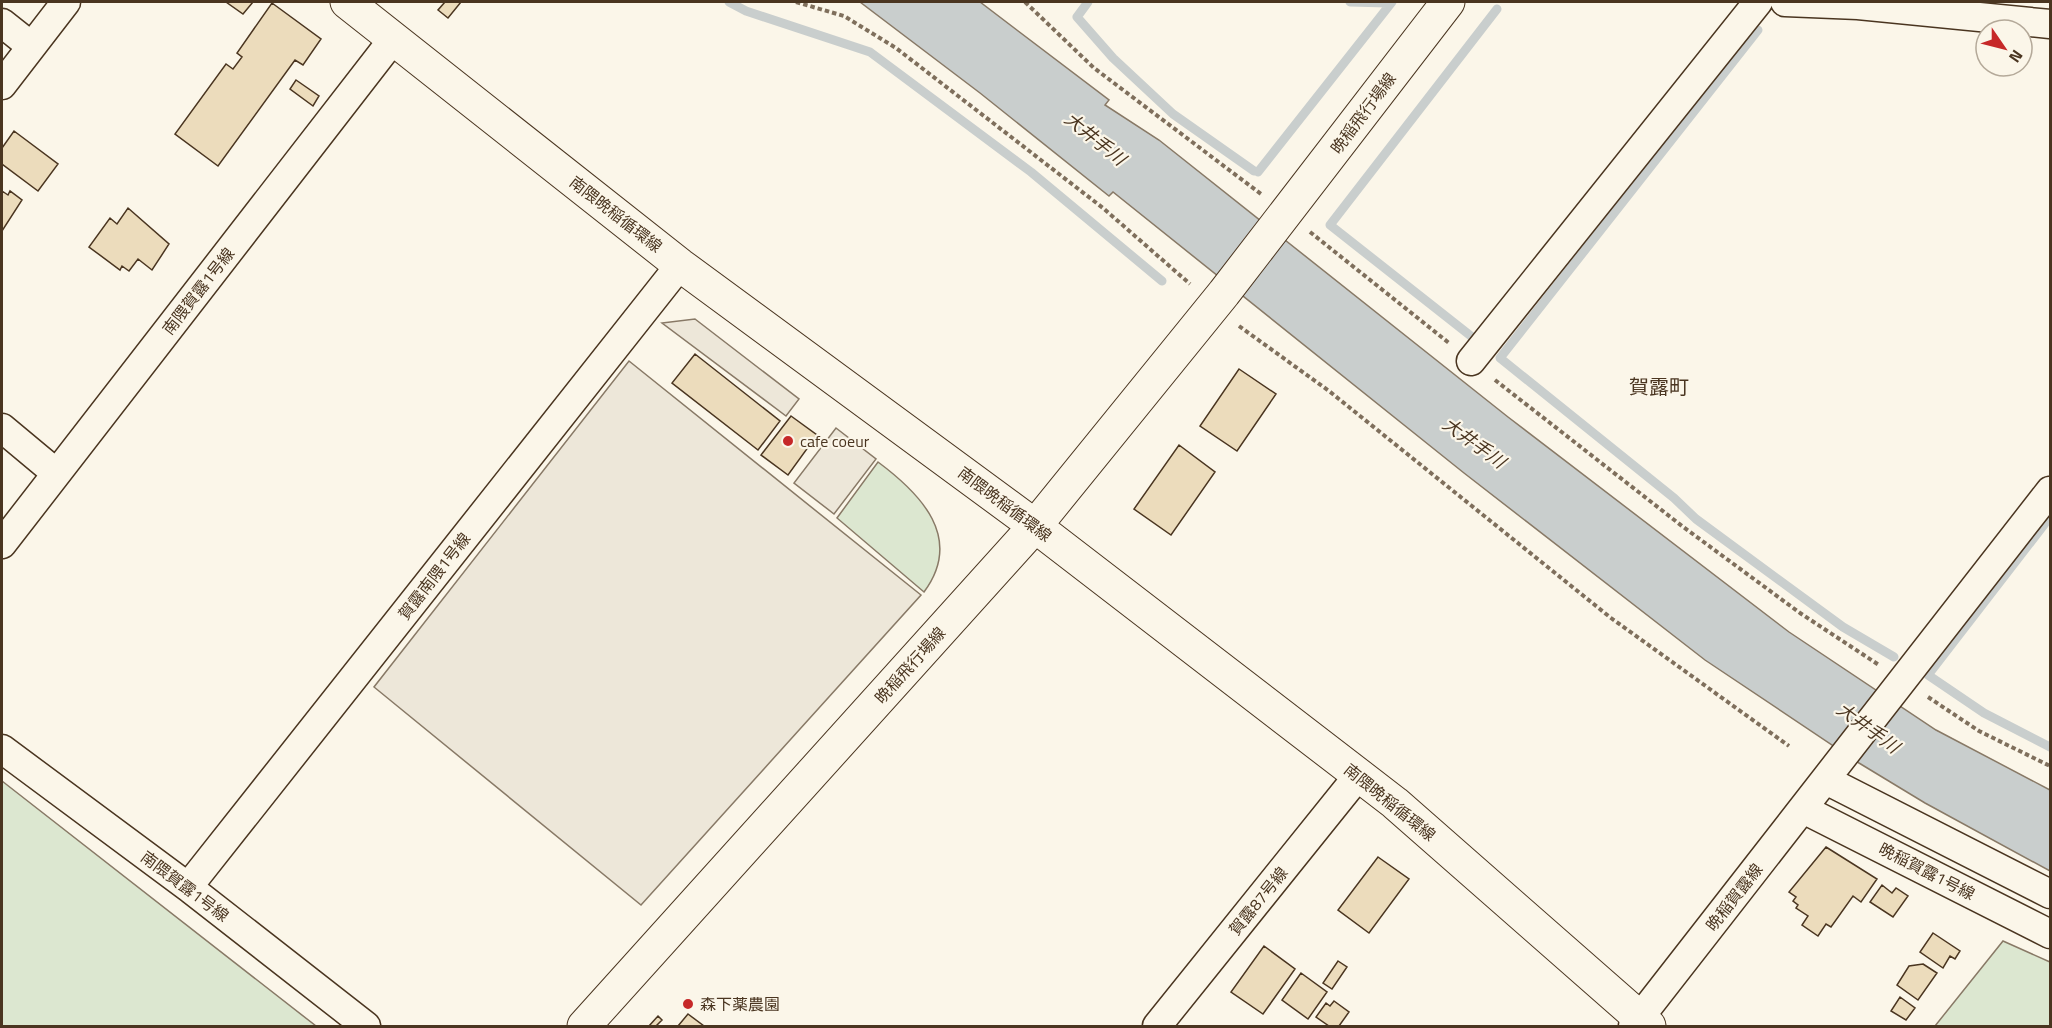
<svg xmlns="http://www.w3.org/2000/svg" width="2052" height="1028" font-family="'Titillium Web','Noto Sans JP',sans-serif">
<rect width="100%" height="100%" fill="#fbf6e9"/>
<path fill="#dce7d0" stroke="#887966" stroke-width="1.5" d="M878,462c43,32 86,76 46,130l-87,-74z
M2,781l314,245h-314z
M2003,941l47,21v64h-115z"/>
<path fill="#ede7d9" stroke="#887966" stroke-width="1.5" d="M695,319l104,80 -13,17 -124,-93z
M629,361l292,234 -280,310 -267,-218z
M836,428l40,31 -42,55 -40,-31z"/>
<path fill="#c9cecd" stroke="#887966" stroke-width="1.5" d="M860,2h120l129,98 -4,5 54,35 349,277 281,215 147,98 114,60v81l-125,-68 -66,-40 -154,-103 -241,-187 -351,-281 -4,4 -129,-103z"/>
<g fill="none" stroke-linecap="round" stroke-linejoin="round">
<path stroke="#c9cecd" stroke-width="9" d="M729,2l17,9 124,41 161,120 131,109
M1088,2l-11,15 36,41 60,56 81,57
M1350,2l37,1
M1758,30l-258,328 174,140 22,21 147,108 51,30
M1258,172l134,-170
M1481,344l-151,-119 167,-216
M2050,517l-122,158 56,38 66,34"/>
</g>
<path fill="#ecdcbc" stroke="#4a3520" stroke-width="1.5" d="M226,2h27l-10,12z
M445,2h16l-13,16 -10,-8z
M272,3l49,36 -18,26 -8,-5 -77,106 -43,-32 51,-70 7,5 9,-12 -5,-4z
M296,80l23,16 -6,10 -23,-17z
M14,131l44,33 -20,27 -36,-27v-16z
M2,191l6,4 2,-4 12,9 -20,31z
M128,208l41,36 -17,26 -14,-11 -9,12 -7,-5 -2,4 -31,-23 21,-29 7,6z
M695,354l85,67 -22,29 -86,-67z
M1239,369l37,25 -39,57 -37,-25z
M791,416l26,19 -29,40 -27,-20z
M1179,445l36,27 -44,63 -37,-26z
M1826,847l51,32 -16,23 -8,-6 -22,31 -5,-3 -8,12 -16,-11 6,-9 -12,-8 2,-3 -5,-4 3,-4 -7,-5z
M1378,857l31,22 -40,54 -31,-23z
M1882,885l10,8 4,-5 12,8 -15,21 -23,-15z
M1933,933l27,18 -5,8 -5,-3 -7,12 -23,-16z
M1264,946l31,23 -32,45 -32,-22z
M1338,961l9,6 -15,22 -9,-6z
M1923,964l14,9 -19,27 -21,-15 12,-19z
M1301,973l26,19 -19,27 -26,-19z
M1900,997l15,11 -9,12 -15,-9z
M1334,1001l15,11 -10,14h-10l-13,-9 10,-14 4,3z
M688,1014l16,12h-26z
M658,1016l4,4 -6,6h-7z"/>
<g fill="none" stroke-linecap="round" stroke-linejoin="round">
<g stroke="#4a3520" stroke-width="31">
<path id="street" d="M1785,2l73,3 192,19
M2,23l29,23
M2,85l64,-83
M1471,361l287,-359
M2,428l54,45
M2,544l392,-506
M2,749l186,138 178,139
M1826,780l224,114
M1803,809l247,125
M188,887l492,-622
M1157,1026l201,-250
M1633,1026l417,-535"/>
</g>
<g stroke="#4a3520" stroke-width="35">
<path id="secondary" d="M347,2l333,263 355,261 360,277 254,223
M584,1026l451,-500 189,-233 224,-291"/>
</g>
<path stroke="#7f6f5c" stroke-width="4" stroke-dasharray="4.5 3" stroke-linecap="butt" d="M796,2l48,14 52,32 207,160 87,76
M1025,2l69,66 167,126
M1310,232l139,111
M1239,326l90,65 282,227 178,128
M1495,380l187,146 118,87 79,52
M1928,697l51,34 71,35"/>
<use href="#street" stroke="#fbf6e9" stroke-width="28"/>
<use href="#secondary" stroke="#fbf6e9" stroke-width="33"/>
</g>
<g fill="#c62828" stroke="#fbf6e9" stroke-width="2">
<circle cx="788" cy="441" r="6"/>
<circle cx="688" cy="1004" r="6"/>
</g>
<g text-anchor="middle" stroke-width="4.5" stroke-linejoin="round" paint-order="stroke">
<g font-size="16" fill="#4a3520" stroke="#fbf6e9">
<text transform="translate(1363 113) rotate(-53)" y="6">晩稲飛行場線</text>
<text transform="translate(616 214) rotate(38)" y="6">南隈晩稲循環線</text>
<text transform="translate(198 291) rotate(-52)" y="6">南隈賀露1号線</text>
<text transform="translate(1005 504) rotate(37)" y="6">南隈晩稲循環線</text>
<text transform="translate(434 576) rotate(-52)" y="6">賀露南隈1号線</text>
<text transform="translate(910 665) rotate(-48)" y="6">晩稲飛行場線</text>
<text transform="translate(1390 802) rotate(39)" y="6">南隈晩稲循環線</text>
<text transform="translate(1927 871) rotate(27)" y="6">晩稲賀露1号線</text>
<text transform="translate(185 886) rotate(37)" y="6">南隈賀露1号線</text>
<text transform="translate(1734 897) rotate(-52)" y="6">晩稲賀露線</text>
<text transform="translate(1258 901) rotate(-51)" y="6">賀露87号線</text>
</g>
<g font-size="16" fill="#4a3520" stroke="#fbf6e9" text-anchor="start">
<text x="800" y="447">cafe coeur</text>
<text x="700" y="1010">森下薬農園</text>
</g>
<g font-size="18" font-style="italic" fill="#4a3520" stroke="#fbf6e9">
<text transform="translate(1095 139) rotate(39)" y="6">大井手川</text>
<text transform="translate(1474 443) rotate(36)" y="6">大井手川</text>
<text transform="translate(1868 728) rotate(36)" y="6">大井手川</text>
</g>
<g font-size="20" fill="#4a3520" stroke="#fbf6e9">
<text x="1659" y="394">賀露町</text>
</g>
</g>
<rect width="2052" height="1028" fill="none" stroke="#4a3520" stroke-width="6"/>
<g transform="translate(2004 48) rotate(125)"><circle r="28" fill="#fbf6e9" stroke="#b4a999" stroke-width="1.5"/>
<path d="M0-4.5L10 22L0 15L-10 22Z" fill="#c62828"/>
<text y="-9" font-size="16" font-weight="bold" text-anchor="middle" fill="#4a3520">N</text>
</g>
</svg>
